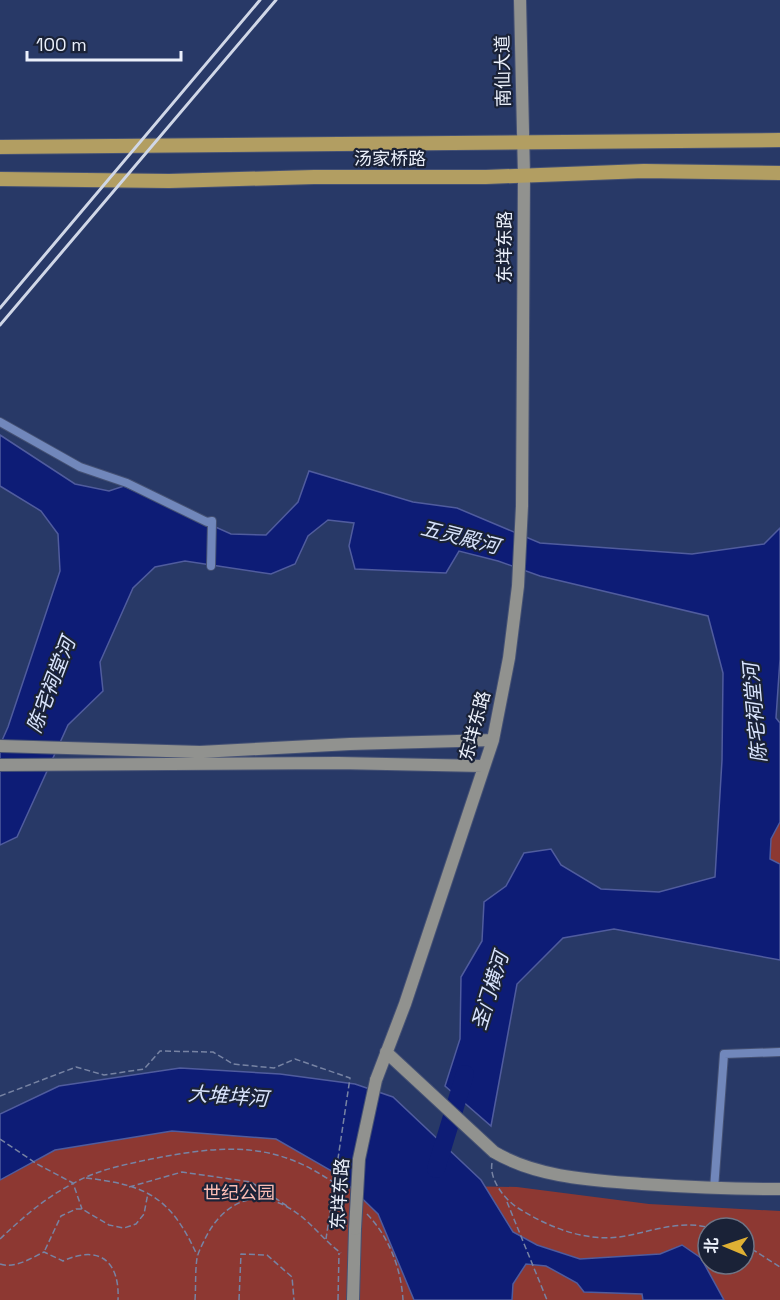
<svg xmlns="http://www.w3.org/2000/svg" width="780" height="1300" font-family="'Space Grotesk','Noto Sans SC',sans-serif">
<rect width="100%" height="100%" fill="#283967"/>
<path fill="#8d3832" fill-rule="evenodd" d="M780,822v42l-10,-5 1,-20z
M262,1082l195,104 60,1 132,17 131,7v89h-780v-179zM708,1228h36v36h-36z"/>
<path fill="#0d1c76" stroke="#505c9e" stroke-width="1.5" d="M0,435l75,49 34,7 15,-5 107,48 35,1 32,-33 11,-31 104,31 44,6 83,35 152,11 72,-10 16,-16v131l-4,59 4,5v99l-9,17 -1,20 10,5v96l-166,-31 -51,9 -46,46 -26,142 -46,-40 15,-47 1,-62 21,-36 2,-39 22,-16 18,-33 27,-4 10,16 40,24 58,3 56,-15 7,-117 1,-87 -15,-57 -168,-40 -42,-15 -39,-10 -13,22 -91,-4 -6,-23 5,-23 -26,-3 -20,16 -13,28 -24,10 -86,-13 -30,6 -22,21 -33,74 3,29 -35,34 -51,112 -17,8v-100l8,-18 52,-156 -2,-37 -17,-23 -41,-25z
M180,1068l100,6 75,10 38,13 88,83 32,52 24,13 43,14 80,-5 22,-9 19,13 23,42h-81l-1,-6 -58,-2 -7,-9 -31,-17 -20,-2 -13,20 -1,16h-98l-36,-86 -41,-40 -61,-35 -104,-8 -117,19 -55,30v-66l59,-28z"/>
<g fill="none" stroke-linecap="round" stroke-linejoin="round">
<path stroke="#0d1c76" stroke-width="18" d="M436,1169l29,-95"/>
<g stroke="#455174" stroke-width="10">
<path id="street" d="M0,422l80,45 47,16 80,39 5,-1 -1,45
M714,1189l10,-135 56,-2"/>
</g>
<g stroke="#455174" stroke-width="14">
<path id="secondary" d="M0,746l200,6 150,-8 143,-4
M0,765l338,-2 145,3
M386,1052l108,100c44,26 99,28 148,32 46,3 92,5 138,5
M376,1080l29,-76 88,-264 16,-82 9,-72 4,-80 2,-331 -4,-175
M353,1300l2,-71"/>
</g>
<g stroke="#455174" stroke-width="16">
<path id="primary" d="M0,147l780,-7
M0,179l169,2 145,-4h172l158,-6 136,2"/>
</g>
<path stroke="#7783a3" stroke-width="1.5" stroke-dasharray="6 3" stroke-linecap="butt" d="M0,1096l76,-29 28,8 40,-6 16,-18 53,1 20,12 41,4 21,-9 55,19 -24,161
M0,1139l37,25 36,19 9,26
M492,1163c-3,16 12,36 26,45 32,20 69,35 108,28 29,-6 56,-16 85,-8
M86,1178c62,7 85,20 111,77
M129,1187l53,-15 69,10 36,24
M507,1202l40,98
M367,1214c22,23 34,54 36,86
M0,1239c22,-21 45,-41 72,-55 25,-14 51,-19 79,-25 58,-11 110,-19 164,12 10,6 21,12 30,20
M744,1244l36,23
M45,1250l16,-34 15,-7h6l27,16 15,3 12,-4 8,-10 4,-21
M0,1264c15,5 31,-6 44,-12l19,9c37,-17 57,1 55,39
M195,1300c1,-14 0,-28 2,-42 1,-5 4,-11 7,-17 16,-35 48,-55 85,-33 20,11 34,32 52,45
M239,1300l2,-46 26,1 25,22 2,23
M338,1300l1,-47"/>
<use href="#street" stroke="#7187bb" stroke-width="8"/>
<use href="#secondary" stroke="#91928f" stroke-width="12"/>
<use href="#primary" stroke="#b29e62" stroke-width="14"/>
<path stroke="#d0d7e7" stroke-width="3" d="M0,308l260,-308
M0,325l276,-325"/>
<g stroke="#455174" stroke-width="14" stroke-linecap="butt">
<path id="secondary-bridge" d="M355,1229l4,-70 17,-79"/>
</g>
<use href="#secondary-bridge" stroke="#91928f" stroke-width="12"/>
</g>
<g text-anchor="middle" stroke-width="4.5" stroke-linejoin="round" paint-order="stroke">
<g font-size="18" fill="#ebf0fb" stroke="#1a2237">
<text transform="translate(503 71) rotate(-91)" y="6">南仙大道</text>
<text x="390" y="165">汤家桥路</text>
<text transform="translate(505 247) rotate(-90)" y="6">东垟东路</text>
<text transform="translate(475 726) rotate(-75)" y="6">东垟东路</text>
<text transform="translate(340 1194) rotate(-86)" y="6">东垟东路</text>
</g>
<g font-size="18" fill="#fabcb4" stroke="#1a2237">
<text x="239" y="1199">世纪公园</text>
</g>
<g font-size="20" font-style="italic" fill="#d9e4fd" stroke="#1a2237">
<text transform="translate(460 537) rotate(14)" y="7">五灵殿河</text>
<text transform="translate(51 685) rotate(-69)" y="7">陈宅祠堂河</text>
<text transform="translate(755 713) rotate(-95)" y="7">陈宅祠堂河</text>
<text transform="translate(490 991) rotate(-73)" y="7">圣门横河</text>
<text transform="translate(228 1096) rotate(4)" y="7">大堆垟河</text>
</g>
</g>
<g transform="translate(726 1246) rotate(272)"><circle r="28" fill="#1a2237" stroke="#6e7485" stroke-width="1.5"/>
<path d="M0-4.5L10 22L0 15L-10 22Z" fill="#dfb034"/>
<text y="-9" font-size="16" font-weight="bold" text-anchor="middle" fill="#ebf0fb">北</text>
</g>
<path d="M27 51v9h154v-9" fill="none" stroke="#ebf0fb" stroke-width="3"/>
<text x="36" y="51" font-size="18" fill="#ebf0fb" stroke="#1a2237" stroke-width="4.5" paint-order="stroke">100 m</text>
</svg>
